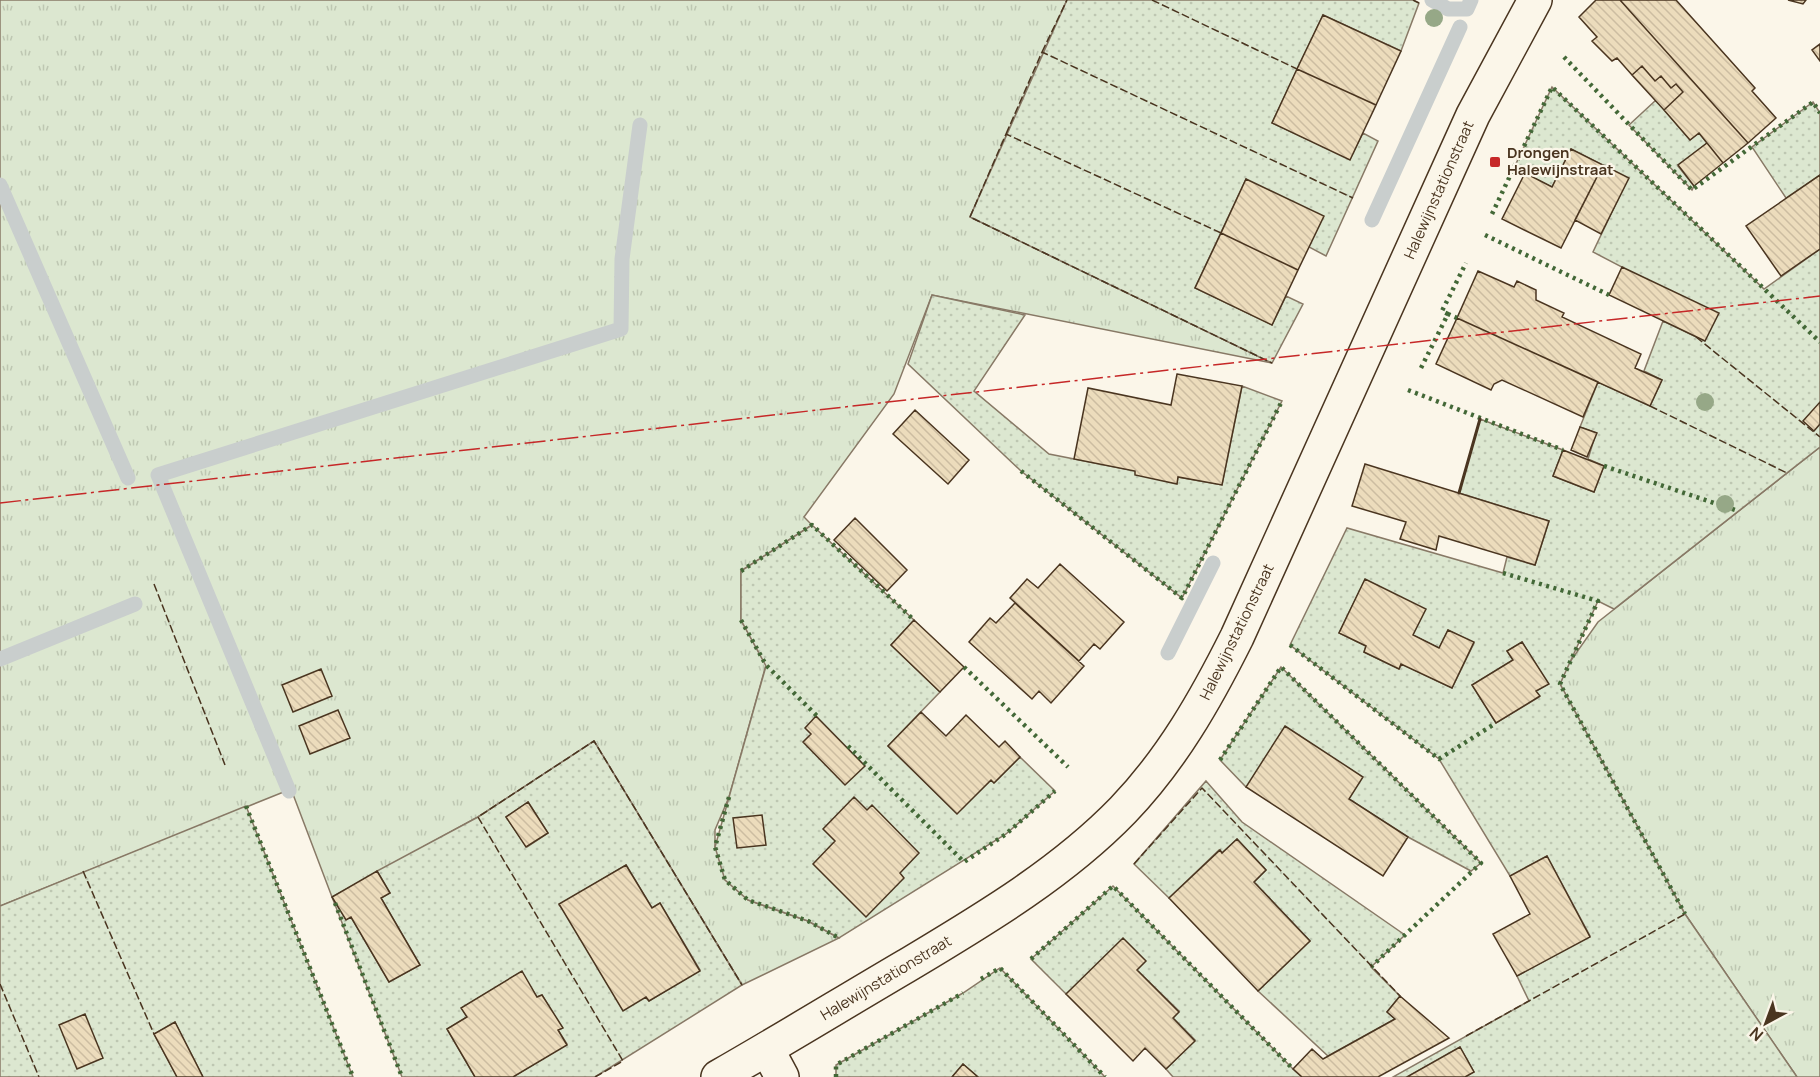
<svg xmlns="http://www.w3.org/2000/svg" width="1820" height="1077" font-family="Manrope,sans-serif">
<defs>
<pattern id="grass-tufts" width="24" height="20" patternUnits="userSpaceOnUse" patternTransform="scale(1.5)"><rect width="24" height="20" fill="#dce7d0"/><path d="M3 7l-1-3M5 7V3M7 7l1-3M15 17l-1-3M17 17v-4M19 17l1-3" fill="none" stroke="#bec7b2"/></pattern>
<pattern id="garden-dots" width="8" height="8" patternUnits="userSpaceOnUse" patternTransform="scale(1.5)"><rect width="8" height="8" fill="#dce7d0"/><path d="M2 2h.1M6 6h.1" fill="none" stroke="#bec7b2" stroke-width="1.8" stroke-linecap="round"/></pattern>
<pattern id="building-back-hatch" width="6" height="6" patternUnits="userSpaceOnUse" patternTransform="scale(1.5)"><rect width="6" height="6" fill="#ecdcbc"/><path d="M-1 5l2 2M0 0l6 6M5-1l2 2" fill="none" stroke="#ccbda1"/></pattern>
</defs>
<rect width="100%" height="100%" fill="#fbf6e9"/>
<path fill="url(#grass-tufts)" stroke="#887966" stroke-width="1.5" d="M0,0h1067l-97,217 302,146 -340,-68 -38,99 -90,123 8,8 -71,46v49l25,45 -37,132 -14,33v17l33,53 60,21 31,17 -97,47 -148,-244 -116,76 -146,80 -41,-108 -291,117z
M1820,447v630h-23l-112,-163 -125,-230 7,-18 31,-44z"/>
<path fill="url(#garden-dots)" stroke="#887966" stroke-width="1.5" fill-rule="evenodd" d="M1067,0h346l6,3 -18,48 -78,-36 -51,108 78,36 13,-26 15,8 -52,115 -17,-9 -63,-68 -51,109 77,37 14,-29 17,8 -31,59 -302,-146z
M1552,87l212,202 56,-40v198l-206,162 -16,-8 -38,83 125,230 112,163h-332l9,-5 -14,-25 -53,30h-14l136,-76 -12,-25 73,-40 -43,-80 -37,20 -71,-117 -149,-114 57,-117 156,45 4,-16 28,8 14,-44 -90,-28 21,-74 83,31 -10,26 41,16 10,-26 -16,-7 8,-26 -16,-6 18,-45 52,24 12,-26 -18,-9 19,-50 42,20 -83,-74 -29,-15 35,-74 -57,-29 -19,38 -38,-19zM1365,580l48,55 26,13 9,-18 26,13 -22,45 -50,-24 -3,5 -35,-17 2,-6 -27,-13zM1522,642l26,42 -12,7 3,6 -43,26 -24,-38 41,-25 -6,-9z
M1656,100l34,40 9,-7 8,10 -29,23 16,20 -2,4 -63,-65z
M1813,102l7,11v62l-34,23 -34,-51z
M932,295l93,20 -51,76 75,63 86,17 42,12 1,-6 44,8 20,-99 40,15 -100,197 -161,-127 -113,-107z
M812,525l102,95 -23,25 49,47 -52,54 69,67 34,-33 3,3 26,-26 35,34 -49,43 -167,104 -31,-17 -60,-21 -23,-20 -10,-33 51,-181 -25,-46v-49z
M1281,667l200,196 -10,8 -63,-34 -59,-38 -103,-12 -26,-27z
M594,741l148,244 -147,92h-82l54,-33 -9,-14 4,-2 -20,-33 -5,2 -16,-25 -59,36 5,9 -20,12 28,48h-73l-70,-180 14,22 5,-2 38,65 31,-17 -39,-67 9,-5 -13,-22 101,-54zM528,802l20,31 -21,14 -21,-30zM626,865l26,43 8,-5 40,67 -51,31 -90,-96z
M1206,781l36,41 163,113 -34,32 29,29 -13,16 8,7 -67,37 -70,-65 52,-50 -56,-59 12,-12 -29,-31 -15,14 -3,-3 -50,48 -35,-34z
M246,806l107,271h-150l-28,-55 -21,12 23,43h-177v-171z
M1113,886l180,183 9,8h-129l-7,-8 29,-29 -22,-22 6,-7 -42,-41 -71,24 -35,-35z
M1000,968l105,109h-127l-15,-13 -11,13h-116v-12l127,-72z"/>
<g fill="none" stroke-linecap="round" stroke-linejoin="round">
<path stroke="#c9cecd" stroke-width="15" d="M1432,0l16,9h19l4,-9
M0,185l128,293
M1372,220l88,-193
M1168,653l45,-90
M0,659l135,-55
M289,791l-131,-316 463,-146 1,-70 18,-134"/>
</g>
<path fill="url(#building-back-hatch)" stroke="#4a3520" stroke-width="1.5" d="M1596,0h24l128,143 -25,20 -24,-30 -9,7 -26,-30 19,-18 -7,-8 -5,4 -10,-12 -6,5 -13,-15 -10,9 -15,-17 -5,3 -20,-20 5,-4 -18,-20z
M1620,0h56l79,88 -3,3 24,27 -28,25z
M1788,0h18l-3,4z
M1323,15l78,36 -25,54 -79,-36z
M1820,44v17l-8,-11z
M1642,66l13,15 6,-5 10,12 5,-4 7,8 -19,18 -32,-35z
M1297,69l79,36 -26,55 -78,-37z
M1707,143l16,20 -29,23 -16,-21z
M1571,149l32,16 -42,83 -59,-29 23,-46 27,14z
M1603,165l26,13 -28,56 -26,-14z
M1820,175v74l-39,27 -35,-50z
M1246,179l78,37 -26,54 -77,-37z
M1221,233l77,37 -26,55 -77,-37z
M1622,267l97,46 -14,28 -96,-46z
M1478,271l36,16 3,-6 19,9v10l28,13 -2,4 79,37 -6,14 27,12 -12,26 -193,-88z
M1457,318l141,64 -15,35 -81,-37 -8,4 -3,6 -55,-26z
M1177,374l65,12 -20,99 -44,-8 -1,7 -42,-9v-4l-61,-12 14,-71 83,17z
M1820,402v22l-6,7 -11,-10z
M915,410l54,50 -21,24 -55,-50z
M1580,427l17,6 -10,24 -16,-7z
M1563,450l41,16 -10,26 -41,-16z
M1365,464l184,57 -14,44 -96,-29 -3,14 -36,-11 6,-17 -54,-16z
M855,518l52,52 -20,21 -53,-51z
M1060,564l64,58 -24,27 -6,-5 -15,17 -69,-63 17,-19 11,9z
M1365,579l61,30 -13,26 26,13 9,-18 26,12 -22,46 -51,-24 -2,5 -35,-17 2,-6 -27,-13z
M1015,603l69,63 -33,37 -12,-12 -7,8 -63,-57 21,-24 6,5z
M914,620l50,47 -24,25 -49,-47z
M1522,642l27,42 -13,7 4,5 -44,27 -24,-38 41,-25 -6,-9z
M321,669l11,27 -39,16 -11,-27z
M338,710l12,28 -40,16 -11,-28z
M921,712l25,24 20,-21 33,32 6,-6 15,16 -26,26 -3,-3 -34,34 -69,-68z
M816,716l49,50 -20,19 -42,-43 8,-8 -6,-6z
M1285,726l78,51 -14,22 59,38 -25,39 -137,-89z
M854,797l13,13 5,-5 47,48 -19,20 4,5 -38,39 -53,-53 22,-23 -12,-12z
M528,802l20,31 -22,14 -20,-30z
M762,815l4,30 -29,3 -4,-30z
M1237,839l29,31 -12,12 56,59 -52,50 -89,-93 51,-48 2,3z
M1547,856l43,81 -73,39 -24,-42 37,-20 -20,-38z
M626,865l26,43 8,-5 40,68 -51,30 -3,-4 -23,14 -64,-107z
M377,871l13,22 -9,5 39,67 -31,17 -38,-65 -5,3 -14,-23z
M1123,938l23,23 -9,9 42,42 -6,6 22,23 -29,28 -21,-21 -12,13 -67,-67z
M522,971l15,26 5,-2 21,33 -5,2 9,15 -54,32h-38l-28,-48 20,-12 -6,-9z
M1400,996l49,42 -71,39h-76l-9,-8 19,-20 11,10 72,-40 -8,-7z
M85,1014l18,44 -26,11 -18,-44z
M175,1022l28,55h-26l-23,-43z
M1460,1047l14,25 -9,5h-58z
M963,1064l15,13h-26z"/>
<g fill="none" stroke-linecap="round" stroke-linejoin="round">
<g stroke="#4a3520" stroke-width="36">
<path id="minor" d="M767,1049l15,28"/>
</g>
<g stroke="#4a3520" stroke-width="36">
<path id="tertiary" d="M718,1077c63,-36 125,-74 188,-111 75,-45 155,-92 217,-156 49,-51 83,-111 114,-173l236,-522 62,-115"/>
</g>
<use href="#minor" stroke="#fbf6e9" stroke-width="33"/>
<use href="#tertiary" stroke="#fbf6e9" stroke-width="33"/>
<path stroke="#436837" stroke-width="4.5" stroke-dasharray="3 4.5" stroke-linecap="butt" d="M1564,57l128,133 121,-88 7,11
M1492,214l60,-127 268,255
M1485,235l124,60
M1448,314l-6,-3 24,-48
M1421,368l27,-54 9,4
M1408,390l155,60
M1604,466l134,45
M1021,471l161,127 100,-197
M741,571l71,-46 102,95
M1503,573l95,28 -38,83 125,230
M741,620l25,45 52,52
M1290,645l149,114 57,-36
M964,667l104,100
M848,746l116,116 42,-28 49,-43
M1220,760l61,-93 200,196 -110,104
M729,797l-14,50 10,33 23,20 60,21 31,17
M246,806l107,271
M335,903l67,174
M1031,959l82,-73 180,183
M981,979l19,-11 105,109
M836,1077v-12l127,-72"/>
<path stroke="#4a3520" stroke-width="1.5" stroke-dasharray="8 3" stroke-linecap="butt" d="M1152,0l145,69
M1413,0l6,3
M1042,52l25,-52
M1006,134l36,-82 311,146
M1221,233l-215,-99 -36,83 302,146
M1696,337l124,100
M1650,406l137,67
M154,584l71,181
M1134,864l68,-76 198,208
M83,871l71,163
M0,984l39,93
M1466,1036l219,-122
M595,1077l28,-16 -145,-244 116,-76 148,244"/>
<path stroke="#4a3520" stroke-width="3" d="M1459,493l21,-74"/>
<path stroke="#c62828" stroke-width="1.5" stroke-dasharray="21 4.5 3 4.5" stroke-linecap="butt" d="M0,503l1820,-207"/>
</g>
<g fill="#96a887">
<circle cx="1434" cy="18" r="9"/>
<circle cx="1705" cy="402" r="9"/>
<circle cx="1725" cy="504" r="9"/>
</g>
<rect fill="#c62828" stroke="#fbf6e9" stroke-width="2" x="1489" y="156" width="12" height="12" rx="3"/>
<g text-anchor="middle" stroke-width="4.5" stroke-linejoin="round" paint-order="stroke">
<g font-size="15" font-weight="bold" fill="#4a3520" stroke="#fbf6e9" text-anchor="start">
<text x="1507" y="158">Drongen<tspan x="1507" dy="17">Halewijnstraat</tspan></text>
</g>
<g font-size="15" fill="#4a3520" stroke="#fbf6e9">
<text transform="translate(1439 190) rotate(-66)" y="5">Halewijnstationstraat</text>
<text transform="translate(1237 632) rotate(-64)" y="5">Halewijnstationstraat</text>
<text transform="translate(886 978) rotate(-31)" y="5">Halewijnstationstraat</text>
</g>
</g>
<g transform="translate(1766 1023) rotate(221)" stroke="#fbf6e9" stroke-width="4.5" paint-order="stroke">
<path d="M0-4.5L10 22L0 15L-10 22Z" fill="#4a3520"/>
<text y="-9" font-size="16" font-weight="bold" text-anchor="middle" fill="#4a3520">N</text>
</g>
</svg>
